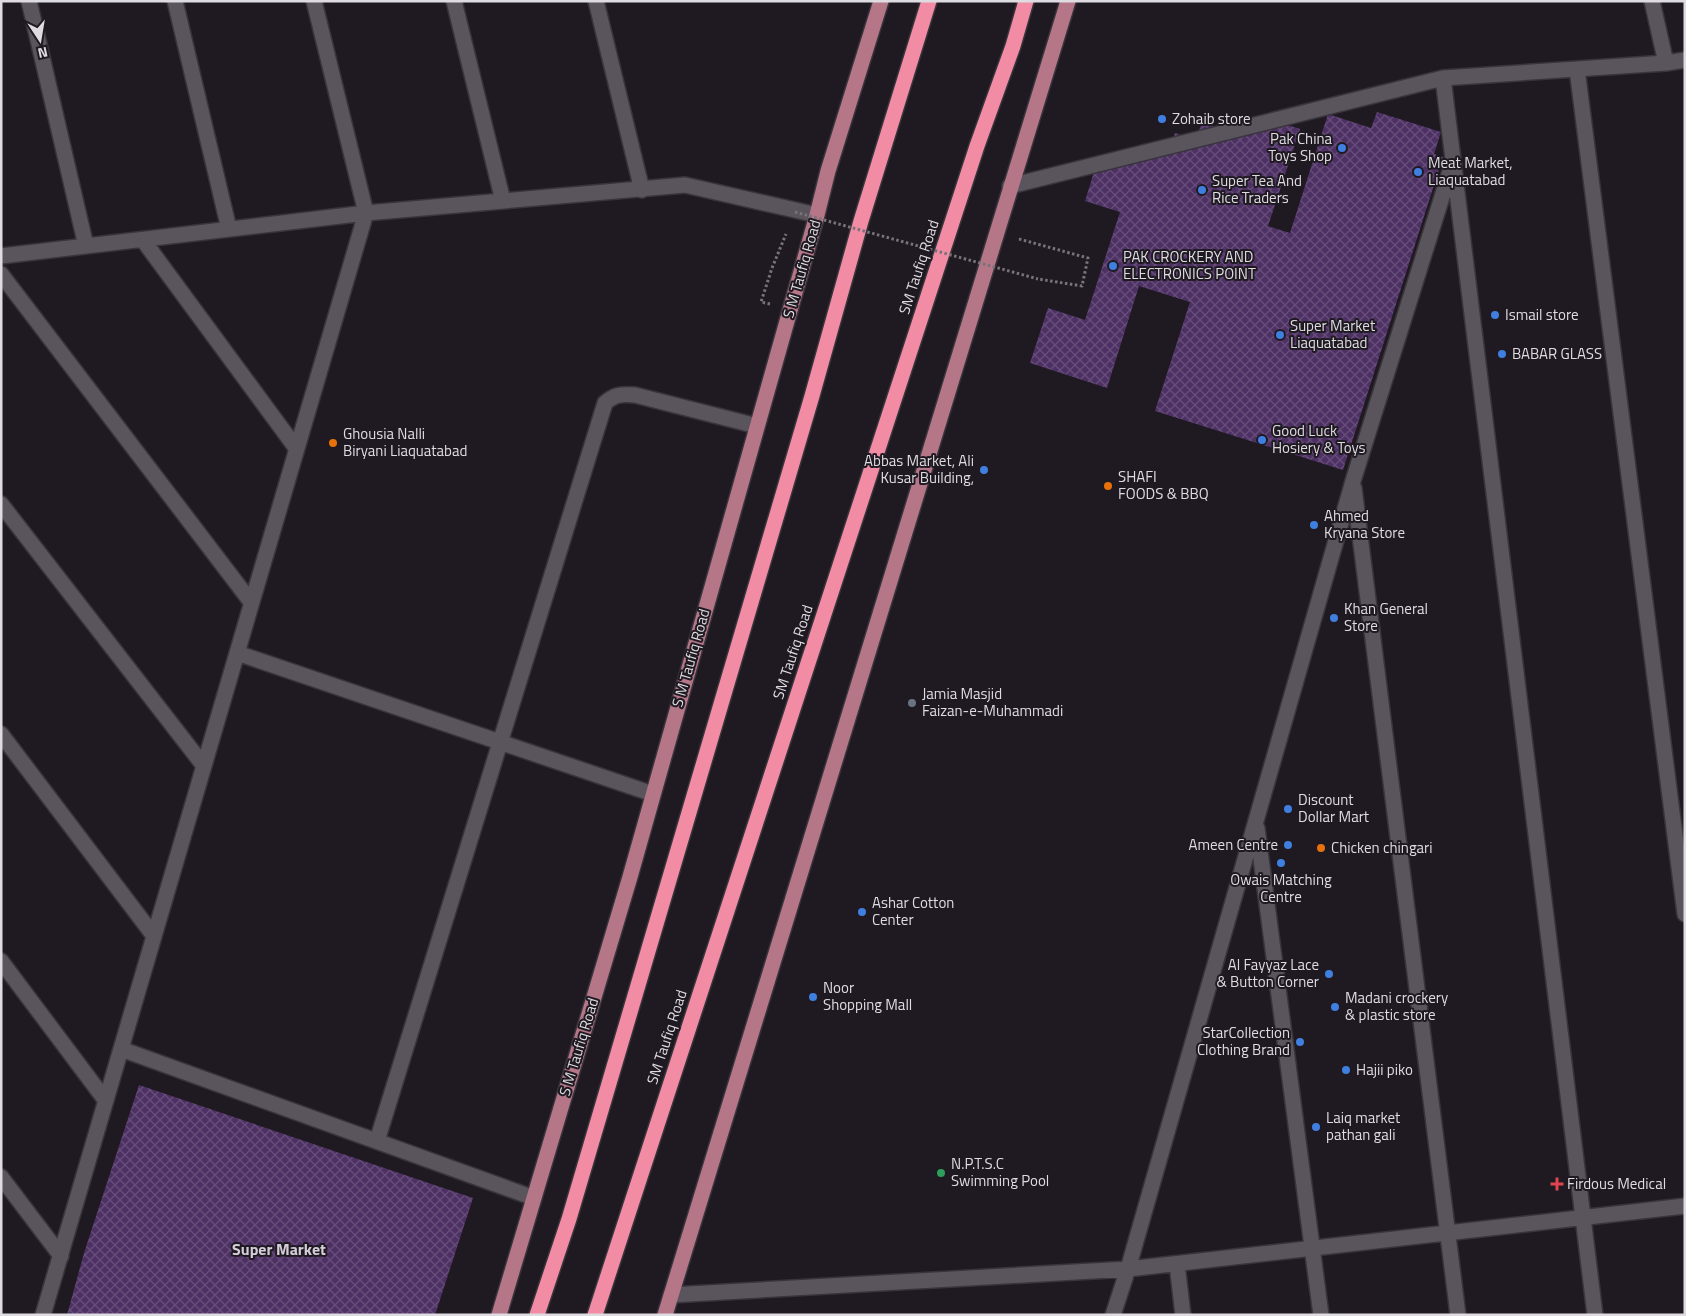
<svg xmlns="http://www.w3.org/2000/svg" width="1686" height="1316" font-family="'Titillium Web',sans-serif">
<defs>
<pattern id="building-cross-hatch" width="8" height="8" patternUnits="userSpaceOnUse" patternTransform="scale(1.25)"><rect width="8" height="8" fill="#4e3164"/><path d="M0 0l8 8M0 8l8-8" fill="none" stroke="#674e7a"/></pattern>
</defs>
<rect width="100%" height="100%" fill="#1f1a22"/>
<path fill="url(#building-cross-hatch)" d="M1377,112l64,20 -7,22 9,3 -100,313 -188,-59 35,-109 -51,-16 -32,102 -77,-25 18,-55 37,12 35,-108 -35,-11 13,-42 19,6 5,-15 25,8 23,-8 5,-17 21,6 6,-17 23,8 3,-9 25,8 5,-14 42,14 -32,97 22,7 38,-119 43,14z
M139,1085l334,113 -38,117h-368l17,-62z"/>
<g fill="none" stroke-linecap="round" stroke-linejoin="round">
<g stroke="#38343a" stroke-width="18">
<path id="minor" d="M29,1l57,245
M175,1l54,228
M454,1l49,200
M596,1l46,189
M1652,1l14,62
M1577,69l108,845
M1443,78l152,1237
M1010,186l433,-108 223,-15 19,-3
M143,240l153,208
M1,256l365,-43 319,-28 132,30
M1,274l250,328
M1354,488l104,827
M1,504l203,262
M237,653l416,141
M1,734l153,202
M1257,828l64,487
M1,961l105,140
M121,1049l413,149
M377,1141l228,-738c10,-9 17,-9 30,-8l122,31
M1,1177l60,79
M1177,1264l6,51
M671,1295l457,-26 557,-63
M43,1315l323,-1102 -52,-212
M1113,1315l15,-46 225,-788 99,-316"/>
</g>
<g stroke="#38343a" stroke-width="18">
<path id="major" d="M499,1315l131,-438 187,-662 11,-44 53,-170
M665,1315l403,-1314"/>
</g>
<g stroke="#38343a" stroke-width="18">
<path id="highway" d="M537,1315l32,-96 243,-823 49,-175 68,-220
M595,1315l382,-1169 36,-100 13,-45"/>
</g>
<path stroke="#777379" stroke-width="3" stroke-dasharray="2.5 2.5" stroke-linecap="butt" d="M1019,239l69,19 -6,28 -44,-7
M770,304l-9,-2 11,-34 14,-34"/>
<use href="#minor" stroke="#5a545d" stroke-width="15"/>
<use href="#major" stroke="#b57688" stroke-width="15"/>
<use href="#highway" stroke="#f18ca4" stroke-width="15"/>
<path stroke="#777379" stroke-width="3" stroke-dasharray="2.5 2.5" stroke-linecap="butt" d="M795,212l243,67"/>
</g>
<g fill="#3f7fe0" stroke="#1f1a22" stroke-width="2">
<circle cx="1162" cy="119" r="5"/>
<circle cx="1342" cy="148" r="5"/>
<circle cx="1418" cy="172" r="5"/>
<circle cx="1202" cy="190" r="5"/>
<circle cx="1113" cy="266" r="5"/>
<circle cx="1495" cy="315" r="5"/>
<circle cx="1280" cy="335" r="5"/>
<circle cx="1502" cy="354" r="5"/>
<circle cx="1262" cy="440" r="5"/>
<circle cx="984" cy="470" r="5"/>
<circle cx="1314" cy="525" r="5"/>
<circle cx="1334" cy="618" r="5"/>
<circle cx="1288" cy="809" r="5"/>
<circle cx="1288" cy="845" r="5"/>
<circle cx="1281" cy="863" r="5"/>
<circle cx="862" cy="912" r="5"/>
<circle cx="1329" cy="974" r="5"/>
<circle cx="813" cy="997" r="5"/>
<circle cx="1335" cy="1007" r="5"/>
<circle cx="1300" cy="1042" r="5"/>
<circle cx="1346" cy="1070" r="5"/>
<circle cx="1316" cy="1127" r="5"/>
</g>
<g fill="#e8710a" stroke="#1f1a22" stroke-width="2">
<circle cx="333" cy="443" r="5"/>
<circle cx="1108" cy="486" r="5"/>
<circle cx="1321" cy="848" r="5"/>
</g>
<circle fill="#6b7280" stroke="#1f1a22" stroke-width="2" cx="912" cy="703" r="5"/>
<circle fill="#2e9e5b" stroke="#1f1a22" stroke-width="2" cx="941" cy="1173" r="5"/>
<path fill="#e0444e" stroke="#1f1a22" stroke-width="2" d="M1554.5 1176.5h5v5h5v5h-5v5h-5v-5h-5v-5h5z"/>
<g text-anchor="middle" stroke-width="4" stroke-linejoin="round" paint-order="stroke">
<g font-size="15" fill="#dfdce1" stroke="#1f1a22" text-anchor="start">
<text x="1172" y="124">Zohaib store</text>
<text x="1332" y="144" text-anchor="end">Pak China<tspan x="1332" dy="17">Toys Shop</tspan></text>
<text x="1428" y="168">Meat Market,<tspan x="1428" dy="17">Liaquatabad</tspan></text>
<text x="1212" y="186">Super Tea And<tspan x="1212" dy="17">Rice Traders</tspan></text>
<text x="1123" y="262">PAK CROCKERY AND<tspan x="1123" dy="17">ELECTRONICS POINT</tspan></text>
<text x="1505" y="320">Ismail store</text>
<text x="1290" y="331">Super Market<tspan x="1290" dy="17">Liaquatabad</tspan></text>
<text x="1512" y="359">BABAR GLASS</text>
<text x="1272" y="436">Good Luck<tspan x="1272" dy="17">Hosiery &amp; Toys</tspan></text>
<text x="343" y="439">Ghousia Nalli<tspan x="343" dy="17">Biryani Liaquatabad</tspan></text>
<text x="974" y="466" text-anchor="end">Abbas Market, Ali<tspan x="974" dy="17">Kusar Building,</tspan></text>
<text x="1118" y="482">SHAFI<tspan x="1118" dy="17">FOODS &amp; BBQ</tspan></text>
<text x="1324" y="521">Ahmed<tspan x="1324" dy="17">Kryana Store</tspan></text>
<text x="1344" y="614">Khan General<tspan x="1344" dy="17">Store</tspan></text>
<text x="922" y="699">Jamia Masjid<tspan x="922" dy="17">Faizan-e-Muhammadi</tspan></text>
<text x="1298" y="805">Discount<tspan x="1298" dy="17">Dollar Mart</tspan></text>
<text x="1278" y="850" text-anchor="end">Ameen Centre</text>
<text x="1331" y="853">Chicken chingari</text>
<text x="1281" y="885" text-anchor="middle">Owais Matching<tspan x="1281" dy="17">Centre</tspan></text>
<text x="872" y="908">Ashar Cotton<tspan x="872" dy="17">Center</tspan></text>
<text x="1319" y="970" text-anchor="end">Al Fayyaz Lace<tspan x="1319" dy="17">&amp; Button Corner</tspan></text>
<text x="823" y="993">Noor<tspan x="823" dy="17">Shopping Mall</tspan></text>
<text x="1345" y="1003">Madani crockery<tspan x="1345" dy="17">&amp; plastic store</tspan></text>
<text x="1290" y="1038" text-anchor="end">StarCollection<tspan x="1290" dy="17">Clothing Brand</tspan></text>
<text x="1356" y="1075">Hajii piko</text>
<text x="1326" y="1123">Laiq market<tspan x="1326" dy="17">pathan gali</tspan></text>
<text x="951" y="1169">N.P.T.S.C<tspan x="951" dy="17">Swimming Pool</tspan></text>
<text x="1567" y="1189">Firdous Medical</text>
</g>
<g font-size="15" fill="#dfdce1" stroke="#1f1a22">
<text transform="translate(919 267) rotate(-72)" y="5">SM Taufiq Road</text>
<text transform="translate(802 269) rotate(-74)" y="5">S M Taufiq Road</text>
<text transform="translate(793 652) rotate(-72)" y="5">SM Taufiq Road</text>
<text transform="translate(691 658) rotate(-74)" y="5">S M Taufiq Road</text>
<text transform="translate(667 1037) rotate(-72)" y="5">SM Taufiq Road</text>
<text transform="translate(579 1047) rotate(-73)" y="5">S M Taufiq Road</text>
</g>
<g font-size="16" font-weight="bold" fill="#d4cdd8" stroke="#1f1a22">
<text x="279" y="1255">Super Market</text>
</g>
</g>
<rect width="1686" height="1316" fill="none" stroke="#dfdce1" stroke-width="5"/>
<g transform="translate(40 40) rotate(168)" stroke="#1f1a22" stroke-width="4" paint-order="stroke">
<path d="M0-4L9 19L0 12L-9 19Z" fill="#dfdce1"/>
<text y="-8" font-size="14" font-weight="bold" text-anchor="middle" fill="#dfdce1">N</text>
</g>
</svg>
